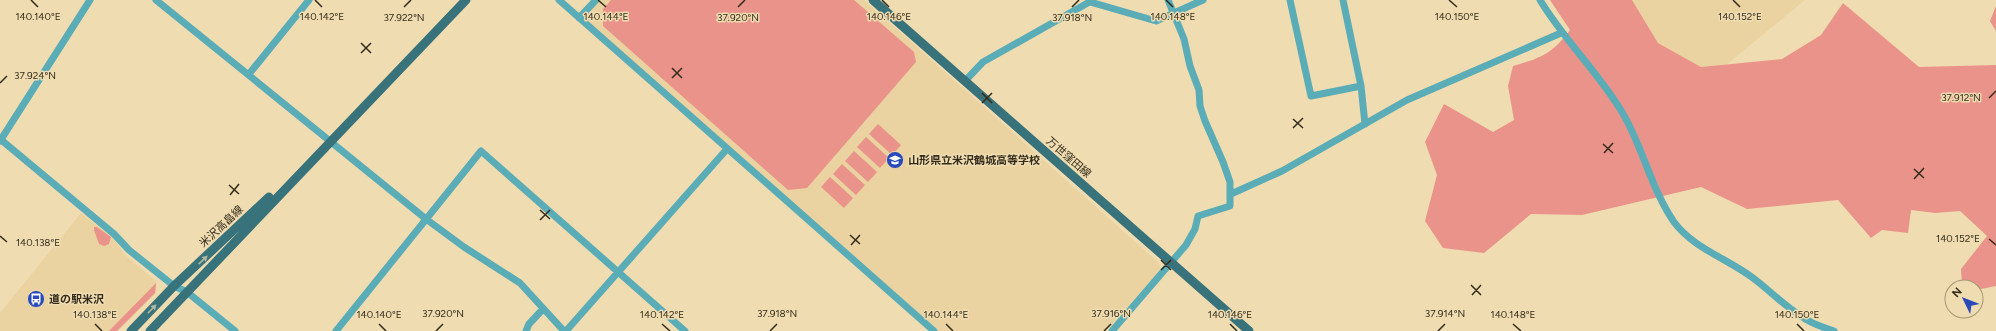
<svg xmlns="http://www.w3.org/2000/svg" width="1996" height="331" font-family="Figtree,'Noto Sans JP',sans-serif">
<rect width="100%" height="100%" fill="#f0dcb1"/>
<path fill="#ead3a0" d="M599,0h265l295,263 1,7 -54,61h-167l-351,-309 -1,-8z
M1632,0h173l-79,65 -25,2 -43,-24z
M81,213l31,24 13,18 32,27 -1,11 -38,38h-118v-18z"/>
<path fill="#ea938a" d="M611,0h243l60,52 2,10 -109,126 -19,2 -185,-164v-17z
M1550,0h82l26,43 43,24 81,-8 39,-24 22,-32 76,64 77,-2v221l-20,4v-3h-14l-1,-18 26,-33 -27,-25 -25,2 -24,-3 -3,23 -26,-3 -11,8 -33,-38 -91,9 -46,-22 -119,28 -51,-1 -47,39 -41,-5 -18,-27 12,-46 -12,-33 19,-38 49,28 21,-12 -6,-34 5,-20c28,-8 39,-12 57,-36z
M1996,6v25l-6,-10z
M878,124l23,21 -9,10 -23,-21z
M866,137l23,21 -9,10 -23,-21z
M854,151l23,21 -9,10 -23,-21z
M842,164l23,21 -9,10 -23,-21z
M830,177l23,21 -9,10 -23,-21z
M94,227h3l14,10 -2,7 -5,2 -5,-2 -5,-14z
M156,283l-1,10 -38,38h-8z"/>
<g fill="none" stroke-linecap="round" stroke-linejoin="round">
<path stroke="#5aacb7" stroke-width="7" d="M156,0l270,219 38,28 56,36 44,48
M559,0l375,331
M1290,0l21,96 50,-10
M1343,0l18,86 4,38
M1540,0c24,40 58,72 82,112 21,35 29,77 52,110 19,26 54,37 79,56 19,14 37,34 58,44 7,4 15,6 23,9
M1090,2l66,19 47,-21
M579,18l17,-18
M249,74l60,-74
M965,81l18,-19 110,-62
M0,139l114,95 15,16 45,36 13,6 48,39
M0,141l90,-141
M1231,194l51,-23 125,-71 154,-67
M336,331l145,-180 204,180
M526,331l3,-7 14,-15
M566,331l161,-182
M1112,331l74,-86 9,-16 3,-13 32,-10v-24l-7,-20 -18,-41 -5,-15 -1,-16 -9,-24 -6,-27 -16,-39"/>
<path stroke="#38727a" stroke-width="9" d="M873,0l376,331
M131,331l43,-45 95,-89
M150,331l316,-331"/>
</g>
<defs><path id="oneway-solid" d="M-6-.8H1V-3.2L6.5 0L1 3.2V.8H-6Z"/></defs>
<g fill="#b0b79e">
<use href="#oneway-solid" transform="translate(203 260) rotate(-43)"/>
<use href="#oneway-solid" transform="translate(152 309) rotate(-46)"/>
</g>
<path fill="none" stroke="#332c1b" stroke-width="1.5" d="M31,0l7,7M315,0l7,7M598,0l8,7M882,0l7,7M1166,0l7,7M1449,0l8,7M1733,0l7,7M404,7l7,-7M738,7l7,-7M1072,7l7,-7M361,43l10,10M361,53l10,-10M672,68l10,10M672,78l10,-10M0,83l7,-7M982,93l10,10M1989,98l7,-7M982,103l10,-10M1293,119l10,9M1293,128l10,-10M1603,144l10,9M1604,153l9,-10M1914,169l10,9M1914,179l10,-11M229,185l10,9M230,195l9,-11M540,210l10,9M540,220l10,-10M850,235l10,9M0,236l7,6M1989,239l7,6M851,245l9,-10M1161,260l10,10M1161,270l10,-10M1471,285l10,10M1472,295l9,-10M95,324l7,7M379,324l7,7M662,324l8,7M946,324l7,7M1230,324l7,7M1513,324l8,7M1797,324l7,7M436,331l7,-7M770,331l7,-7M1104,331l7,-7M1438,331l7,-7"/>
<defs>
<g id="school-disc" transform="scale(0.9)"><circle r="9.5" fill="#2a4ab9" stroke="#f0dcb1"/><path d="M0-5L7-2L0 1L-7-2ZM-4 1L0 2.5L4 1V4Q0 6-4 4Z" fill="#fff"/></g>
<g id="bus-disc" transform="scale(0.9)"><circle r="9.5" fill="#2a4ab9" stroke="#f0dcb1"/><path d="M-5-6H5V4H4V6H2V4H-2V6H-4V4H-5ZM-3.5-4V0h7V-4ZM-3.5 1.2v1.5H-2V1.2ZM2 1.2v1.5H3.5V1.2Z" fill="#fff"/></g>
</defs>
<g fill-rule="evenodd">
<use href="#school-disc" x="895" y="160"/>
<use href="#bus-disc" x="36" y="299"/>
</g>
<g text-anchor="middle" stroke-width="3" stroke-linejoin="round" paint-order="stroke">
<g font-size="11" fill="#332c1b" stroke="#f0dcb1">
<text transform="translate(1069 157) rotate(41)" y="4">万世窪田線</text>
<text transform="translate(221 226) rotate(-43)" y="4">米沢高畠線</text>
</g>
<g font-size="11" font-weight="bold" fill="#332c1b" stroke="#f0dcb1" text-anchor="start">
<text x="908" y="164">山形県立米沢鶴城高等学校</text>
<text x="49" y="303">道の駅米沢</text>
</g>
</g>
<g font-size="10" text-anchor="middle" fill="#332c1b" stroke="#f0dcb1" stroke-width="3" stroke-linejoin="round" paint-order="stroke">
<text x="38" y="20">140.140°E</text>
<text x="322" y="20">140.142°E</text>
<text x="606" y="20">140.144°E</text>
<text x="889" y="20">140.146°E</text>
<text x="1173" y="20">140.148°E</text>
<text x="1457" y="20">140.150°E</text>
<text x="1740" y="20">140.152°E</text>
<text x="404" y="21">37.922°N</text>
<text x="738" y="21">37.920°N</text>
<text x="1072" y="21">37.918°N</text>
<text x="35" y="79">37.924°N</text>
<text x="1961" y="101">37.912°N</text>
<text x="1958" y="242">140.152°E</text>
<text x="38" y="246">140.138°E</text>
<text x="443" y="317">37.920°N</text>
<text x="777" y="317">37.918°N</text>
<text x="1111" y="317">37.916°N</text>
<text x="1445" y="317">37.914°N</text>
<text x="95" y="318">140.138°E</text>
<text x="379" y="318">140.140°E</text>
<text x="662" y="318">140.142°E</text>
<text x="946" y="318">140.144°E</text>
<text x="1230" y="318">140.146°E</text>
<text x="1513" y="318">140.148°E</text>
<text x="1797" y="318">140.150°E</text>
</g>
<g transform="translate(1964 299) rotate(313)"><circle r="19" fill="#f0dcb1" stroke="#a49675"/>
<path d="M0-3L7 15L0 10L-7 15Z" fill="#2a4ab9"/>
<text y="-6" font-size="11" font-weight="bold" text-anchor="middle" fill="#332c1b">N</text>
</g>
</svg>
